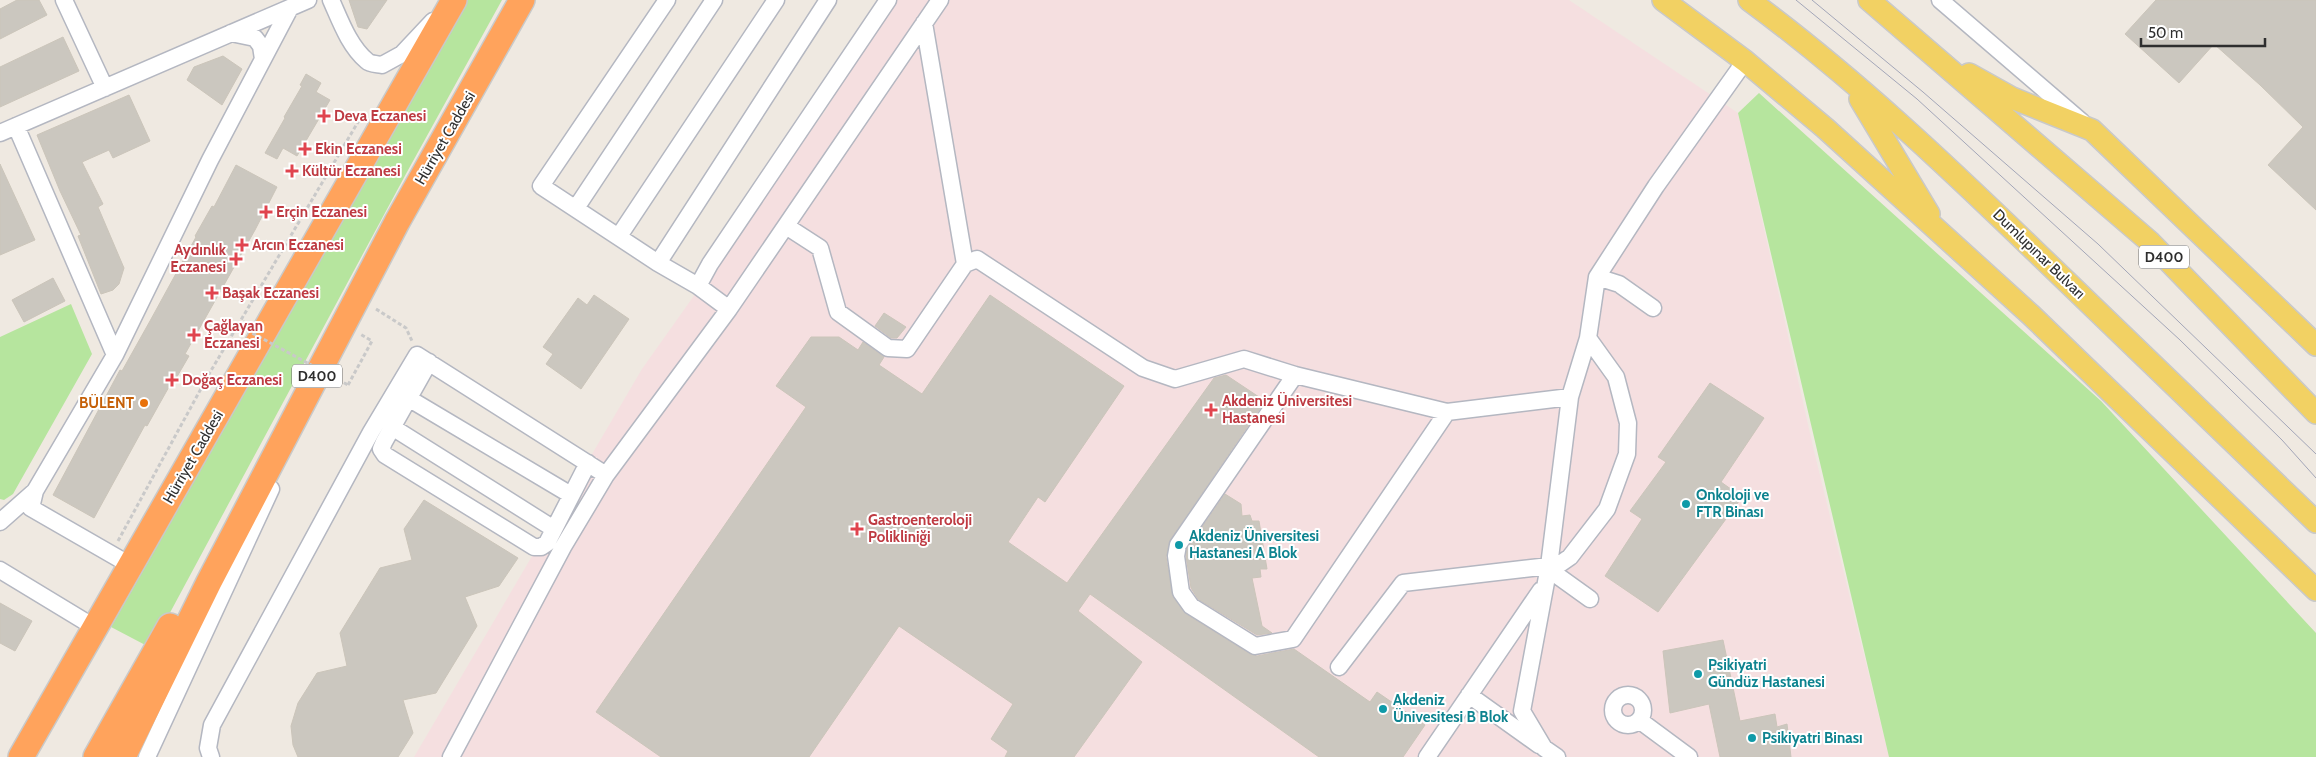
<svg xmlns="http://www.w3.org/2000/svg" width="2316" height="757" font-family="Cabin,sans-serif">
<rect width="100%" height="100%" fill="#efe9e1"/>
<path fill="#f5dfe0" d="M893,0h676l169,113 76,338 75,306h-1475l228,-388 183,-258z"/>
<path fill="#b6e59e" d="M467,0h35l-95,172 -256,476 -40,-21z
M1759,93l342,308 215,232v124h-427l-151,-644z
M71,304l21,50 -79,140 -9,6 -4,-1v-162z"/>
<path fill="#cbc7bf" stroke="#cbc5ba" d="M17,0h22l8,15 -47,24v-30z
M349,0h38l-20,29 -9,-2z
M2156,0h160v210l-48,-45 35,-38 -43,-42 -46,-41 -35,39 -54,-49z
M63,37l16,34 -79,36v-40z
M223,56l19,13 -20,36 -35,-25 7,-13z
M306,74l15,9 -5,9 14,8 -33,56 -14,-8 -6,11 -12,-6 20,-35 -1,-1 18,-31 -2,-1z
M129,95l21,46 -37,17 -4,-8 -27,12 21,42 -5,3 26,61 -5,16 -6,6 -12,4 -23,-58 3,-1 -21,-44 -23,-56z
M0,164l35,76 -35,15z
M236,165l41,22 -22,43 -70,124 4,2 -18,31 -1,-2 -23,41 -2,-1 -51,93 -41,-23 67,-125 2,1 28,-50 46,-84 -1,-1 17,-30 2,1z
M53,278l12,23 -41,21 -12,-22z
M594,295l35,24 -48,70 -35,-25 7,-10 -10,-7 35,-49 9,7z
M990,295l134,91 -79,116 -7,-5 -30,45 59,41 147,-205 12,-3 39,26 -95,139 -4,17 7,40 13,17 64,40 7,2 37,-7 76,53 7,-10 48,33 -22,32h-84l-229,-163 -12,17 64,51 -68,95h-69l3,-6 -17,-12 22,-35 -114,-78 -90,131h-148l-65,-45 210,-305 -30,-21 35,-49h28l19,13 5,-8 21,15 -5,8 43,29z
M884,313l22,14 -9,11h-6l-16,-12z
M1710,383l54,35 -43,64 21,15 -84,115 -53,-36 37,-57 -12,-8 36,-49 -8,-5z
M1225,494l16,10 1,12 8,-1 2,6h7l8,48h-7l1,8 -9,1 10,48 10,7 -15,2 -59,-36 -7,-11 -5,-32 1,-7z
M424,500l94,58 -19,28 -34,11 12,29 -41,67 -33,7 10,33 -15,24h-100l-5,-12 -2,-19 7,-23 19,-30 30,-7 -7,-33 40,-65 32,-8 -8,-31z
M0,603l32,18 -17,30 -15,-8z
M1723,640l17,81 35,-7 2,13 10,-3 4,33h-71l-11,-53 -39,9 -7,-62z"/>
<g fill="none" stroke-linecap="round" stroke-linejoin="round">
<g stroke="#b4b7c1" stroke-width="19">
<path id="minor" d="M64,0l41,88
M331,0c9,20 18,46 36,61 3,3 10,3 15,4l20,-11 31,-33
M667,0l-126,186 117,77 40,23 12,-22 178,-264
M1940,0l142,122
M231,33l24,5 6,8 2,13
M16,126l99,229
M0,133l308,-133
M576,208l138,-208
M786,226l34,22 18,64 50,36 19,1 58,-85 -41,-241
M619,236l157,-236
M658,263l170,-263
M965,264l12,-5 166,109 32,11 69,-20 51,16 152,37 -154,227 -38,7 -64,-40 -10,-14 -5,-36 2,-11 117,-170
M1597,277l22,7 34,24
M698,286l31,23
M429,362l-45,80 -3,7 4,6 149,92h7l6,-4 41,-80
M408,398l163,97
M1447,412l123,-15
M392,427l162,102
M35,491l-4,17 99,57
M0,522l35,-31 80,-136 95,-195 80,-152
M0,570l94,57
M1551,571l39,28
M1547,573l23,-16 37,-48 20,-55 1,-31 -12,-46 -28,-39
M1339,667l64,-84 146,-17
M1613 710a15 15 0 1 1 30 0a15 15 0 1 1-30 0Z
M1469,695l70,50
M1639,720l50,37
M147,757l124,-268
M211,757l-3,-9 4,-23 159,-293 46,-77 189,120
M451,757l112,-210 43,-72 123,-166 211,-309
M1427,757l114,-167
M1557,757l-13,-9 -22,-37 27,-145 21,-169 18,-59 9,-61 59,-91 89,-125"/>
</g>
<g stroke="#c9c9c9" stroke-width="24">
<path id="major" d="M1663,0l82,61 80,67 206,187 285,275
M1749,0c103,76 196,164 288,253 93,89 186,179 279,269
M1869,0l281,242 166,171
M1969,74l43,24 80,32 224,215
M1860,99l69,115"/>
</g>
<g stroke="#c9c9c9" stroke-width="28">
<path id="highway" d="M21,757l433,-757
M96,757l74,-131
M123,757l86,-175 188,-360 125,-222"/>
</g>
<path stroke="#c9c9c9" stroke-width="3" stroke-dasharray="4 2.5" stroke-linecap="butt" d="M376,309l30,19 6,13
M241,327l4,-6
M348,385l24,-44 -12,-7
M118,541l91,-167 152,-257"/>
<use href="#minor" stroke="#fff" stroke-width="16"/>
<use href="#major" stroke="#f2d163" stroke-width="21"/>
<use href="#highway" stroke="#ffa35c" stroke-width="25"/>
<path stroke="#a3a6b8" stroke-width="1" d="M1796,0l121,99 263,241 102,100 34,38
M1812,0l111,92 175,152 218,210"/>
<path stroke="#c9c9c9" stroke-width="3" stroke-dasharray="4 2.5" stroke-linecap="butt" d="M241,327l107,58"/>
</g>
<g fill="#e0444e" stroke="#fff" stroke-width="2">
<path d="M321.5 108.5h5v5h5v5h-5v5h-5v-5h-5v-5h5z"/>
<path d="M302.5 141.5h5v5h5v5h-5v5h-5v-5h-5v-5h5z"/>
<path d="M289.5 163.5h5v5h5v5h-5v5h-5v-5h-5v-5h5z"/>
<path d="M263.5 204.5h5v5h5v5h-5v5h-5v-5h-5v-5h5z"/>
<path d="M239.5 237.5h5v5h5v5h-5v5h-5v-5h-5v-5h5z"/>
<path d="M233.5 251.5h5v5h5v5h-5v5h-5v-5h-5v-5h5z"/>
<path d="M209.5 285.5h5v5h5v5h-5v5h-5v-5h-5v-5h5z"/>
<path d="M191.5 327.5h5v5h5v5h-5v5h-5v-5h-5v-5h5z"/>
<path d="M169.5 372.5h5v5h5v5h-5v5h-5v-5h-5v-5h5z"/>
<path d="M1208.5 402.5h5v5h5v5h-5v5h-5v-5h-5v-5h5z"/>
<path d="M854.5 521.5h5v5h5v5h-5v5h-5v-5h-5v-5h5z"/>
</g>
<circle fill="#e8710a" stroke="#fff" stroke-width="2" cx="144" cy="403" r="5"/>
<g fill="#0f9aa8" stroke="#fff" stroke-width="2">
<circle cx="1686" cy="504" r="5"/>
<circle cx="1179" cy="545" r="5"/>
<circle cx="1698" cy="674" r="5"/>
<circle cx="1383" cy="709" r="5"/>
<circle cx="1752" cy="738" r="5"/>
</g>
<g text-anchor="middle" stroke-width="4" stroke-linejoin="round" paint-order="stroke">
<g fill="#fff" stroke="#6d6d6d" stroke-width="1">
<rect x="2139" y="245.5" width="50" height="23" rx="4"/>
<rect x="292" y="364.5" width="50" height="23" rx="4"/>
</g>
<g font-size="14" font-weight="bold" fill="#2e2e2e">
<text x="2164" y="262">D400</text>
<text x="317" y="381">D400</text>
</g>
<g font-size="15" font-weight="bold" fill="#be3a42" stroke="#fff" text-anchor="start">
<text x="334" y="121">Deva Eczanesi</text>
<text x="315" y="154">Ekin Eczanesi</text>
<text x="302" y="176">Kültür Eczanesi</text>
<text x="276" y="217">Erçin Eczanesi</text>
<text x="252" y="250">Arcın Eczanesi</text>
<text x="226" y="255" text-anchor="end">Aydınlık<tspan x="226" dy="17">Eczanesi</tspan></text>
<text x="222" y="298">Başak Eczanesi</text>
<text x="204" y="331">Çağlayan<tspan x="204" dy="17">Eczanesi</tspan></text>
<text x="182" y="385">Doğaç Eczanesi</text>
<text x="1222" y="406">Akdeniz Üniversitesi<tspan x="1222" dy="17">Hastanesi</tspan></text>
<text x="868" y="525">Gastroenteroloji<tspan x="868" dy="17">Polikliniği</tspan></text>
</g>
<g font-size="15" fill="#2e2e2e" stroke="#fff">
<text transform="translate(445 138) rotate(-60)" y="5">Hürriyet Caddesi</text>
<text transform="translate(2039 254) rotate(44)" y="5">Dumlupınar Bulvarı</text>
<text transform="translate(193 457) rotate(-60)" y="5">Hürriyet Caddesi</text>
</g>
<g font-size="15" font-weight="bold" fill="#c56008" stroke="#fff" text-anchor="end">
<text x="134" y="408">BÜLENT</text>
</g>
<g font-size="15" font-weight="bold" fill="#0d838f" stroke="#fff" text-anchor="start">
<text x="1696" y="500">Onkoloji ve<tspan x="1696" dy="17">FTR Binası</tspan></text>
<text x="1189" y="541">Akdeniz Üniversitesi<tspan x="1189" dy="17">Hastanesi A Blok</tspan></text>
<text x="1708" y="670">Psikiyatri<tspan x="1708" dy="17">Gündüz Hastanesi</tspan></text>
<text x="1393" y="705">Akdeniz<tspan x="1393" dy="17">Ünivesitesi B Blok</tspan></text>
<text x="1762" y="743">Psikiyatri Binası</text>
</g>
</g>
<path d="M2141 38v8h124v-8" fill="none" stroke="#2e2e2e" stroke-width="2.5"/>
<text x="2148" y="38" font-size="15" fill="#2e2e2e" stroke="#ffffff" stroke-width="4" paint-order="stroke">50 m</text>
</svg>
